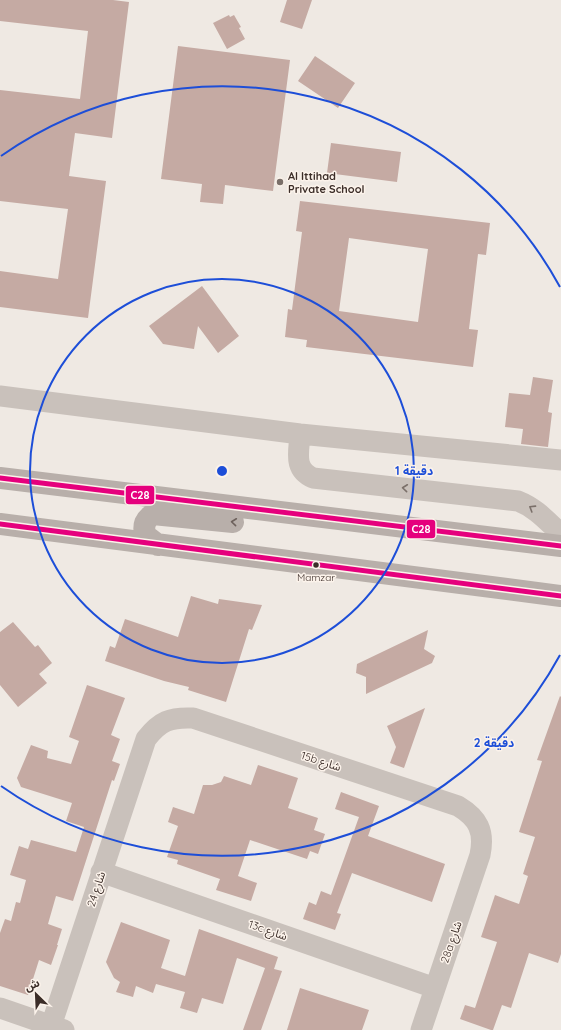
<svg xmlns="http://www.w3.org/2000/svg" width="561" height="1030" font-family="Quicksand,'Noto Sans Arabic',sans-serif">
<rect width="100%" height="100%" fill="#efe9e3"/>
<path fill="#c5aaa3" fill-rule="evenodd" d="M0,0h113l16,2 -17,136 -37,-5 -6,43 37,5 -18,137 -88,-11v-36l58,8 10,-70 -68,-8v-111l80,9 8,-68 -88,-10z
M287,0h25l-10,29 -22,-7z
M229,15l1,2 4,-2 7,12 -2,1 6,11 -18,10 -14,-26z
M178,46l112,14 -17,131 -48,-6 -2,19 -23,-2 2,-18 -41,-5z
M315,56l40,27 -17,25 -40,-27z
M331,143l70,9 -4,30 -70,-9z
M300,201l190,22 -4,32 -8,-1 -9,75 9,1 -5,37 -167,-20 1,-7 -22,-3 3,-28 4,1 10,-78 -6,-1zM349,238l79,11 -10,73 -79,-11z
M202,286l37,50 -21,17 -20,-27 -4,23 -31,-5 -14,-18z
M533,377l20,3 -5,32 4,1 -4,34 -27,-3 2,-15 -18,-2 4,-34 21,2z
M191,596l27,8 1,-5 43,6 -10,25 -3,-1 -23,73 -38,-12 1,-3 -25,-6 -59,-20 5,-15 5,2 10,-29 53,18z
M13,622l22,25 3,-2 14,18 -13,11 8,9 -29,24 -18,-22v-53z
M428,630l-4,19 11,7 -3,7 -66,31v-17l-10,-4 1,-9z
M87,685l38,13 -14,37 9,4 -8,22 8,3 -6,17 -2,-1 -39,121 -17,-5 -8,28 14,5 -5,16h1l-7,20 -12,-5 -11,35 -28,-9v-53l5,-14 6,2 5,-19 4,1 6,-23 -16,-5 9,-29 9,3 3,-9 45,12 8,-25 -18,-6 6,-18 -51,-16 -4,-9 14,-33 17,6 -1,7 24,6 8,-23 -10,-4z
M560,696l1,1v257l-3,9 -29,-10 -18,55 -9,-3 -9,25h-2l-31,-11 5,-14 10,3 22,-66 -16,-5 14,-42 24,9 9,-28 -5,-2 12,-37 -16,-5 23,-71 -5,-1z
M425,708l-21,60 -14,-5 6,-16 -9,-21z
M258,765l40,13 -10,30 30,10 -4,12 11,4 -7,20 -8,-3 -3,8 -57,-19 -12,36 19,7 -6,18 -35,-11 4,-11 -43,-15 1,-4 -11,-3 11,-31 -10,-4 5,-15 21,7 9,-29h9l9,-3 3,-6 27,9z
M341,792l38,14 -11,30 77,28 -13,38 -80,-29 -15,40 4,1 -6,16 -32,-11 6,-17 7,3 5,-14 10,4 28,-78 -24,-8z
M121,922l49,18 -9,28 24,8 14,-47 79,28 -4,12 8,2 -21,59h-18l22,-62 -28,-10 -14,46 -21,-6 -5,15 -17,-5 5,-16 -29,-8 -3,9 -17,-7 -3,11 -17,-5 4,-10 -6,-4 -8,-16z
M300,988l69,22 -7,20h-75z"/>
<g fill="none" stroke-linecap="round" stroke-linejoin="round">
<path stroke="#c9c1bb" stroke-width="21" d="M0,396l300,38 261,26
M300,434c-1,18 -7,35 13,44l205,23c18,7 29,20 43,33
M101,872l334,116
M0,1008l64,22
M51,1026l95,-287c14,-18 24,-22 47,-21l265,88c20,12 27,25 22,49l-59,175"/>
<path stroke="#b8afaa" stroke-width="22" d="M0,478l561,68
M0,524l561,72
M158,545l-13,-10c-2,-11 0,-15 8,-21l80,8"/>
<g stroke="#fcf3eb" stroke-width="8">
<path id="bus-1" d="M0,478l561,68
M0,524l561,72"/>
</g>
<use href="#bus-1" stroke="#e5007d" stroke-width="5"/>
</g>
<defs><path id="oneway-chevron" d="M-2-3.5L2.5 0L-2 3.5" fill="none" stroke-width="1.6" stroke-linecap="round" stroke-linejoin="round"/></defs>
<g stroke="#7b706a">
<use href="#oneway-chevron" transform="translate(405 488) rotate(-174)"/>
<use href="#oneway-chevron" transform="translate(532 508) rotate(-148)"/>
</g>
<use stroke="#6d615c" href="#oneway-chevron" transform="translate(234 522) rotate(-174)"/>
<g fill="none" stroke="#1d4ed8" stroke-width="2">
<circle cx="222" cy="471" r="192"/>
<path d="M560 655A385 385 0 0 1 1 786M1 156A385 385 0 0 1 560 287"/>
</g>
<circle fill="#7a6f69" stroke="#fcf3eb" stroke-width="1.5" cx="280" cy="182" r="4"/>
<circle fill="#3b2d28" stroke="#fcf3eb" stroke-width="1.5" cx="316" cy="565" r="3.5"/>
<g text-anchor="middle" stroke-width="3" stroke-linejoin="round" paint-order="stroke">
<g font-size="10" fill="#3b2d28" stroke="#fcf3eb">
<text x="316" y="581">Mamzar</text>
</g>
<g font-size="11" font-weight="bold" fill="#3b2d28" stroke="#fcf3eb" text-anchor="start">
<text x="288" y="180">Al Ittihad<tspan x="288" dy="13">Private School</tspan></text>
</g>
<g font-size="11" fill="#3b2d28" stroke="#fcf3eb">
<text transform="translate(321 761) rotate(18)" y="4">15b شارع</text>
<text transform="translate(96 889) rotate(-72)" y="4">شارع 24</text>
<text transform="translate(268 930) rotate(19)" y="4">13c شارع</text>
<text transform="translate(451 942) rotate(-71)" y="4">28a شارع</text>
</g>
</g>
<circle cx="222" cy="471" r="6" fill="#1d4ed8" stroke="#fcf3eb" stroke-width="2"/>
<g font-size="12" text-anchor="middle" font-weight="bold" fill="#1d4ed8" stroke="#fcf3eb" stroke-width="3" stroke-linejoin="round" paint-order="stroke">
<text x="414" y="475">1 دقيقة</text>
<text x="494" y="747">2 دقيقة</text>
</g>
<g stroke="#fcf3eb" stroke-width="1.5">
<rect x="125" y="485" width="30" height="20" rx="4" fill="#e5007d"/>
<rect x="406" y="519" width="30" height="20" rx="4" fill="#e5007d"/>
</g>
<g font-size="11" text-anchor="middle" font-weight="bold" fill="#fff">
<text x="140" y="499">C28</text>
<text x="421" y="533">C28</text>
</g>
<g transform="translate(36 994) rotate(336)" stroke="#fcf3eb" stroke-width="3" paint-order="stroke">
<path d="M0-3L7 15L0 10L-7 15Z" fill="#3b2d28"/>
<text y="-6" font-size="11" font-weight="bold" text-anchor="middle" fill="#3b2d28">ش</text>
</g>
</svg>
